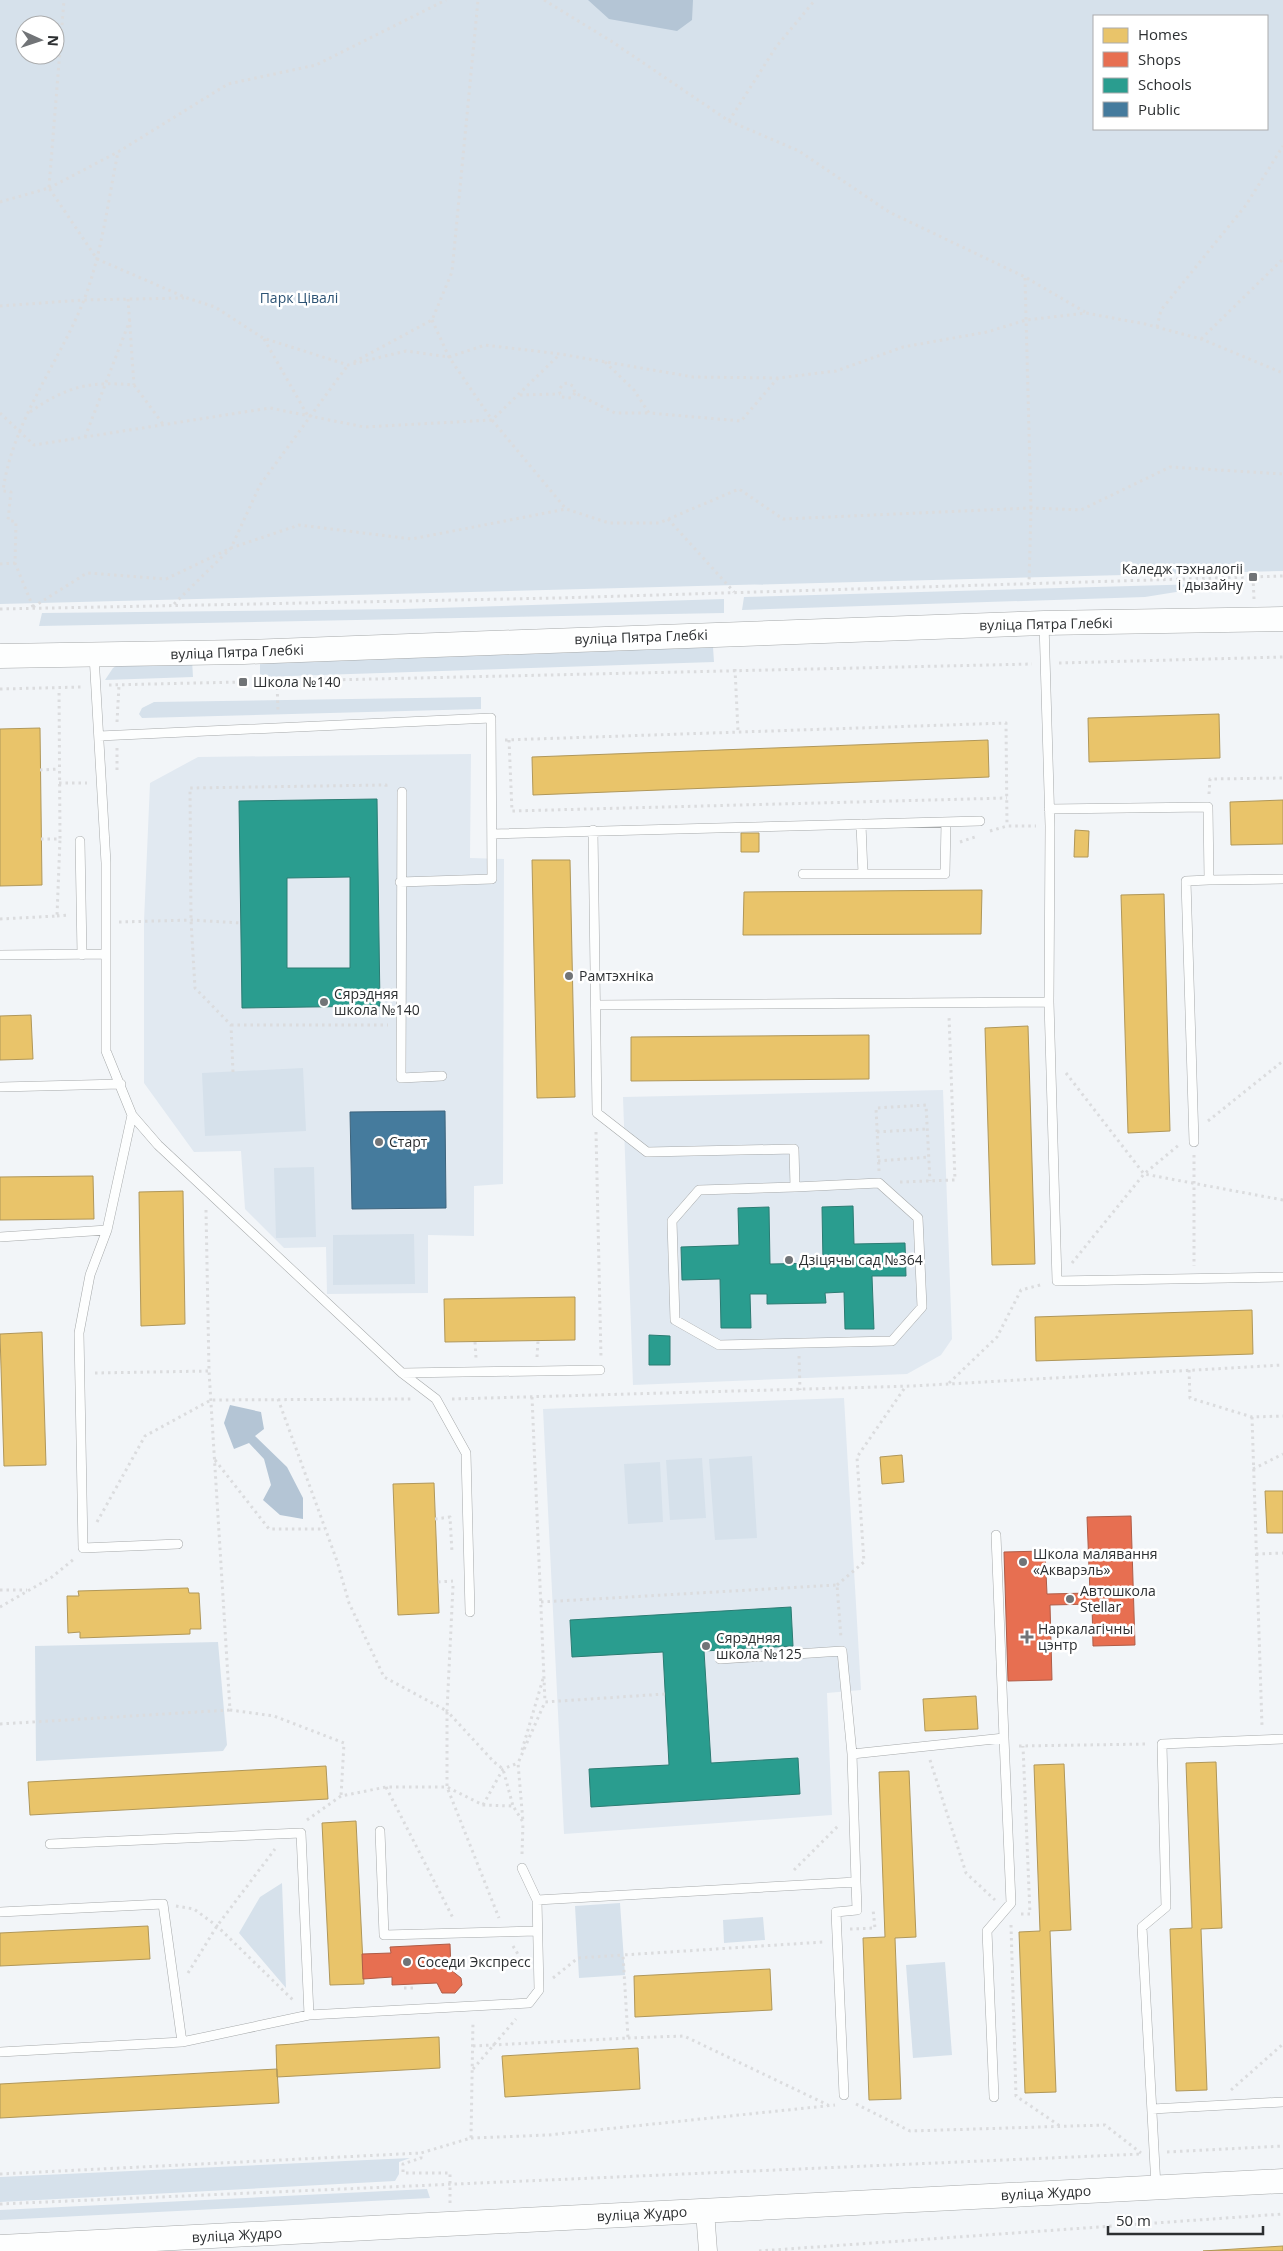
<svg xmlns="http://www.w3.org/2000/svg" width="1283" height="2251" font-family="'Open Sans',sans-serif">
<rect width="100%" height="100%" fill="#f2f5f8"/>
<path fill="#e1e9f1" d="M471,754l-1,104 34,1 -1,325 -29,2v50l-46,-1v58l-101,1 -1,-47 -42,1 -39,-39 -4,-58 -47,1 -50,-69v-162l6,-138 48,-26z
M943,1090l9,249 -11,16 -34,19 -274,11 -10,-288z
M844,1398l17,292 -34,3 5,122 -268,19 -21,-425z"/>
<path fill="#d6e1eb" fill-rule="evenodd" d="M0,0h1283v571l-1283,33zM1094,16h173v113h-173zM25,25h30v30h-30z
M1202,584l-1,4 -56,9 -403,13 2,-13z
M724,599v14l-685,13 3,-13 361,-4z
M713,647l1,15 -454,15v-16z
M192,660l1,17 -88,3 8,-12 9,-6z
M481,697v12l-339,9 -3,-4 3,-6 12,-6z
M303,1068l3,63 -101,5 -3,-63z
M314,1167l2,70 -40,1 -2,-70z
M414,1234l1,50 -82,1v-50z
M752,1456l5,82 -42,2 -6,-81z
M702,1458l4,60 -36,2 -4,-60z
M660,1462l3,60 -35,2 -4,-60z
M218,1642l9,103 -4,6 -187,10 -1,-115z
M282,1883l4,105 -47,-55 21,-36z
M620,1903l5,72 -46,3 -4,-72z
M763,1917l2,23 -41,3 -1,-23z
M945,1962l7,93 -39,3 -7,-93z
M410,2158l-11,4v12l-4,7 -395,21v-25z
M427,2189l3,9 -430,22v-10z"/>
<path fill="#b4c5d5" d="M588,0h105l-1,20 -15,11 -68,-12z
M230,1405l31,7 3,17 -9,7 32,31 16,31v21l-23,-4 -17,-15 8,-15 -7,-26 -15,-16 -15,6 -10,-26z"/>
<path fill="#e9c46a" stroke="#b09759" d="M1219,714l1,44 -131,4 -1,-44z
M40,728l2,157 -42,1v-157z
M988,740l1,37 -456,18 -1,-38z
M1283,800v44l-52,1 -1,-43z
M1075,830l14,1 -1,26h-14z
M741,833h18v19h-18z
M532,860h38l5,237 -38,1z
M982,890l-1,44 -238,1 1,-43z
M1164,894l6,237 -42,2 -7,-238z
M31,1015l2,44 -33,1v-44z
M1028,1026l7,238 -43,1 -7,-237z
M869,1035v44l-238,2v-44z
M93,1176l1,43 -94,1v-43z
M183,1191l2,133 -44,2 -2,-134z
M575,1297v43l-130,2 -1,-43z
M1252,1310l1,44 -217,7 -1,-44z
M42,1332l4,133 -42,1 -4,-132z
M902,1455l2,27 -22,2 -2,-27z
M434,1483l5,130 -41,2 -5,-131z
M1265,1491h18v42h-16z
M188,1588l1,5h10l2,36h-11v5l-110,4v-6l-12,1 -1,-37h12l-1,-5z
M976,1696l2,33 -53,2 -2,-32z
M1216,1762l6,166 -21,1 6,161 -31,1 -6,-162 22,-1 -6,-165z
M1064,1764l7,166 -21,1 6,161 -31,1 -6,-161 21,-1 -6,-166z
M326,1766l2,33 -298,16 -2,-33z
M909,1771l7,166 -21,1 6,161 -32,1 -6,-162 22,-1 -6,-165z
M356,1821l8,163 -34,1 -8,-162z
M148,1926l2,33 -150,7v-33z
M770,1969l2,41 -137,7 -1,-41z
M439,2037l1,31 -163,9 -1,-32z
M638,2048l2,41 -135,8 -3,-41z
M277,2069l2,34 -279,15v-34z
M1283,2246v5h-80z"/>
<path fill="#e76f51" stroke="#af5c47" d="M1131,1516l4,129 -42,1 -1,-42 -42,1 2,75 -44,1 -4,-129 41,-1 2,43 43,-1 -3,-76z
M450,1944l1,26 10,8 1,7 -7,8h-13l-5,-10 -45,2v-8l-29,2 -1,-25 29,-1 -1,-6z"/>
<path fill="#2a9d8f" stroke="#2b7c73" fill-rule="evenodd" d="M377,799l3,207 -138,2 -3,-207zM350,877v91h-63v-90z
M853,1206l1,38 51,-1 1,33h-34l2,53h-29l-1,-37 -19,1 1,10 -59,1v-10h-17l1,34h-30l-1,-49 -38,1 -1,-33 58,-2 -1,-37 31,-1 1,57 53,-1 -1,-56z
M649,1335l21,1v29h-21z
M791,1607l2,39 -89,5 7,112 87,-5 2,36 -209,13 -2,-38 80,-4 -6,-113 -91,5 -2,-37z"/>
<path fill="#457b9d" stroke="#3e647d" d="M445,1111l1,97 -94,1 -2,-97z"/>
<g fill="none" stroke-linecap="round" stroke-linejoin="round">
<g stroke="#a6a9aa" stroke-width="10">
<path id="service" d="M1044,623l6,203 -1,176 8,279 226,-4
M94,655l12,208v188l26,64 26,30 244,228 34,26 30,54 4,159
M99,736l392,-18 1,161 -92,3
M402,792l-1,286 41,-2
M1049,809l159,-2 1,73 -23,1 8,261
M861,824l2,50
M593,830l4,283 50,39 147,-3 1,38 84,-4 39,35 4,89 -30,34 -173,4 -44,-25 -3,-99 27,-31 96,-3
M493,834l487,-13
M80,841l2,114
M803,874h142l1,-52
M1209,880l74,-1
M0,955l105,-1
M596,1005l453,-3
M0,1087l121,-3
M132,1115l-25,115 -17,45 -11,58 4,215 95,-4
M0,1237l107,-7
M402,1373l198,-3
M996,1535l8,203
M720,1659l122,-8 10,103
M380,1831l4,104 153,-4
M50,1844l251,-11 8,182
M537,1900l319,-18 -4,-128 152,-16 7,165 -24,28 7,166
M0,1912l163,-8 19,138
M0,2052l182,-10 127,-27 220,-12 10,-13 -2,-90 -15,-32
M844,2095l-8,-183 21,-2 -1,-28
M1152,2109l131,-7
M1156,2187l-14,-260 24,-20 -4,-163 121,-5"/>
</g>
<g stroke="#a6a9aa" stroke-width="19">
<path id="minor" d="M705,2211l3,40"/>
</g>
<g stroke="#a6a9aa" stroke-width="25">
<path id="secondary" d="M0,656l244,-4 800,-29 239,-4
M0,2247l1283,-66"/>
</g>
<path stroke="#dbdcde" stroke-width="3" stroke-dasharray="2.5 4" stroke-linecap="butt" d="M544,0l67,41 118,80 70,30 90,61 136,65 60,35
M729,121l47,-74 39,-47
M49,187l15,-187
M49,188l69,-36 110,-68 88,-19 130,-65
M0,202l49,-14 48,71 90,39 28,9 48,31 85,27 58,-14 43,6 36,-12 75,9 133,23 85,1 58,-7 67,-24 84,-15 39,-12 60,-7 59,11 56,15 82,34
M1025,278l6,230 -2,76
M128,299l6,86
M0,306l83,-6 101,-2
M432,320l17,37 43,63 74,89 43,14h50l80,-34 44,30 248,-11 50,2 89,-43 113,7
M1157,327l4,-17 85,-105 37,-59
M264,339l44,77
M1201,339l82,-80
M354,362l78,-42 20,-48 26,-272
M605,362l29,28 15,23 92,8 37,-43
M575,393l-4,5 -10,-1 -2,-7 4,-6 4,-1 6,3 2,7 40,20h34
M520,395l40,-1
M30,412c37,-26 60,-31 104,-27l29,39
M0,413l34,32 236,-37 94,19 128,-7 68,-66
M85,437l45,-117
M668,519l66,73
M0,564l15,-1
M1253,577l1,22
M174,604l57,-56 29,-63 88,-120
M33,607l54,-34 79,6 65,-31 68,-23 113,14 154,-30
M33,607l-18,-44 1,-41 -8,-2 3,-28 -8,-1c9,-69 56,-128 81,-191 18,-47 24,-99 34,-148
M0,609l558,-11 725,-22
M1059,663l224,-6
M735,669l3,62
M277,681l1,32
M109,685l923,-21
M0,689l83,-2
M117,722l2,-37
M505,740l501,-17 1,103
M509,740l3,71 495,-13
M117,748v24
M40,770l19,-1
M59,783h28
M1209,794l1,-15 73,-1
M990,831l17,-5h29
M41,839h19l-1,-150
M960,842l15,-5
M57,916l12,-1
M0,919l57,-3 3,-77
M119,922l72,-2 50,3
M231,1025h157
M233,1072l-2,-47 -36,-37 -4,-68 -1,-132 196,-3v5
M1066,1073l78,101 139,26
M1208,1121l75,-60
M596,1132l5,226
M877,1132l50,-3
M1194,1155v111
M878,1161l50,-4
M879,1171l-3,-63 50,-3 4,76
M900,1182l55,-2 -6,-164
M206,1210l3,161 21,339 44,6 70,27 -3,53
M1072,1263l72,-89 36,-30
M475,1342l1,16
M799,1356l1,34
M537,1357l1,-16
M1189,1370l1,28 62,19 31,-1
M95,1373l114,-2
M949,1383l48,-46 24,-47 23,-6
M532,1397l13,305
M278,1399l59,162 12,42 35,74 63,34v76l52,131
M452,1399l461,-13 370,-21
M1252,1417l10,309
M215,1460l54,69h56
M1253,1469l30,-15
M435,1519l15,-2 2,35
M97,1522l48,-86 66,-36 200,-1
M1256,1554l27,-1
M438,1582l15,-1
M837,1585l27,-23 -7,-105 49,-71
M453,1586l-6,125 47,51 9,7 10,37
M0,1590h27
M541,1602l296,-17 4,53
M0,1607l52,-30 22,-18
M0,1724l230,-14
M1019,1746l128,-2
M522,1750l21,-71
M930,1760l36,113 29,27
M386,1787l68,133
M483,1805l20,-36 15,-6
M307,1820l34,-24 45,-9h61l36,18 30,1 10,16 -5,-59 27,-61 120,-8
M522,1854l1,-32
M794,1870l45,-45
M176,1906l18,3 23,17 77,75
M1021,1914h9l-7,-168
M1011,1925l5,171 44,30
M850,1929l25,-1 -2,-19
M513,1946l11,18
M188,1973l29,-47 58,-77
M553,1978l25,-20 45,-3
M404,1988h12
M628,2038l56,-2 144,69
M473,2046l155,-8 -5,-83 200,-13
M473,2069l43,-50
M1231,2090l52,-46
M856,2104l54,27 195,-6 36,28
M471,2138l77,-3 287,-30
M1167,2152l116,-6
M0,2174l421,-21
M450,2203v-30h-47v-9l18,-6v-5l50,-15 2,-117
M0,2204l1141,-50
M759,2251l524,-37"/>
<use href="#service" stroke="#fdfefe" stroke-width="9"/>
<use href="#minor" stroke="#fdfefe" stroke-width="18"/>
<use href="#secondary" stroke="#fdfefe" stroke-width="24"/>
</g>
<g fill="#717477" stroke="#fff" stroke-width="2">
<rect x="1248" y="572" width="10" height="10" rx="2.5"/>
<rect x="238" y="677" width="10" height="10" rx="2.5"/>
<circle cx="569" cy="976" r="5"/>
<circle cx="324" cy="1002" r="5"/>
<circle cx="379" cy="1142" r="5"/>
<circle cx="789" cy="1260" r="5"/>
<circle cx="1023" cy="1562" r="5"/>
<circle cx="1070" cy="1599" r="5"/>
<path d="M1024.5 1629.5h5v5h5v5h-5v5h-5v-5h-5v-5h5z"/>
<circle cx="706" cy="1646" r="5"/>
<circle cx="407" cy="1962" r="5"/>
</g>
<g text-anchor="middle" stroke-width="5" stroke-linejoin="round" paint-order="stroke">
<g font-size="14" fill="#2c5374" stroke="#fff">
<text x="299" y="303">Парк Цівалі</text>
</g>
<g font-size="14" fill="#2c2f31" stroke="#fff" text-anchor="start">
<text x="1243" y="574" text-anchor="end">Каледж тэхналогіі<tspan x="1243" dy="16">і дызайну</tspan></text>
<text x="253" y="687">Школа №140</text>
<text x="579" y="981">Рамтэхніка</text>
<text x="334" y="999">Сярэдняя<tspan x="334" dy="16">школа №140</tspan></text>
<text x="389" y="1147">Старт</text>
<text x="799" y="1265">Дзіцячы сад №364</text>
<text x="1033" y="1559">Школа малявання<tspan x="1033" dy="16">«Акварэль»</tspan></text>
<text x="1080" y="1596">Автошкола<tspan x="1080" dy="16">Stellar</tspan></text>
<text x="1038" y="1634">Наркалагічны<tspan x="1038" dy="16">цэнтр</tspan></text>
<text x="716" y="1643">Сярэдняя<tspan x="716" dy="16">школа №125</tspan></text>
<text x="417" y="1967">Соседи Экспресс</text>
</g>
<g font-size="14" fill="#2c2f31" stroke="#fff">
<text transform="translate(1046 624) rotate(-1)" y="5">вуліца Пятра Глебкі</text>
<text transform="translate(641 637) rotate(-2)" y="5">вуліца Пятра Глебкі</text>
<text transform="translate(237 652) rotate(-2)" y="5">вуліца Пятра Глебкі</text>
<text transform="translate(1046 2193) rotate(-3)" y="5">вуліца Жудро</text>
<text transform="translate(642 2214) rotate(-3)" y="5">вуліца Жудро</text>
<text transform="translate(237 2235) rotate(-3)" y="5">вуліца Жудро</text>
</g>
</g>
<rect x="1093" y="15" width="175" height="115" fill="#ffffff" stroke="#abacad"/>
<rect x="1103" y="28" width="25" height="15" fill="#e9c46a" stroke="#abacad"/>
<text x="1138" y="40" font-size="15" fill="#2c2f31">Homes</text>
<rect x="1103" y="52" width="25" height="15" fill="#e76f51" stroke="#abacad"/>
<text x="1138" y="65" font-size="15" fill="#2c2f31">Shops</text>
<rect x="1103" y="78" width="25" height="15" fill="#2a9d8f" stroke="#abacad"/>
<text x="1138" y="90" font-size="15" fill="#2c2f31">Schools</text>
<rect x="1103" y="102" width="25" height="15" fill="#457b9d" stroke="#abacad"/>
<text x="1138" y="115" font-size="15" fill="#2c2f31">Public</text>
<g transform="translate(40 40) rotate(93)"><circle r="24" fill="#ffffff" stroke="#abacad"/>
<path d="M0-4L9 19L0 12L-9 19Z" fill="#717477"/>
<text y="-8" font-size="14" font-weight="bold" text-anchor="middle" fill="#2c2f31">N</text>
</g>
<path d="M1108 2226v8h155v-8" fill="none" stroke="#2c2f31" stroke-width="2.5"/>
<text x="1116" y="2226" font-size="15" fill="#2c2f31" stroke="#ffffff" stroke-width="4" paint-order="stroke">50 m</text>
</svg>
